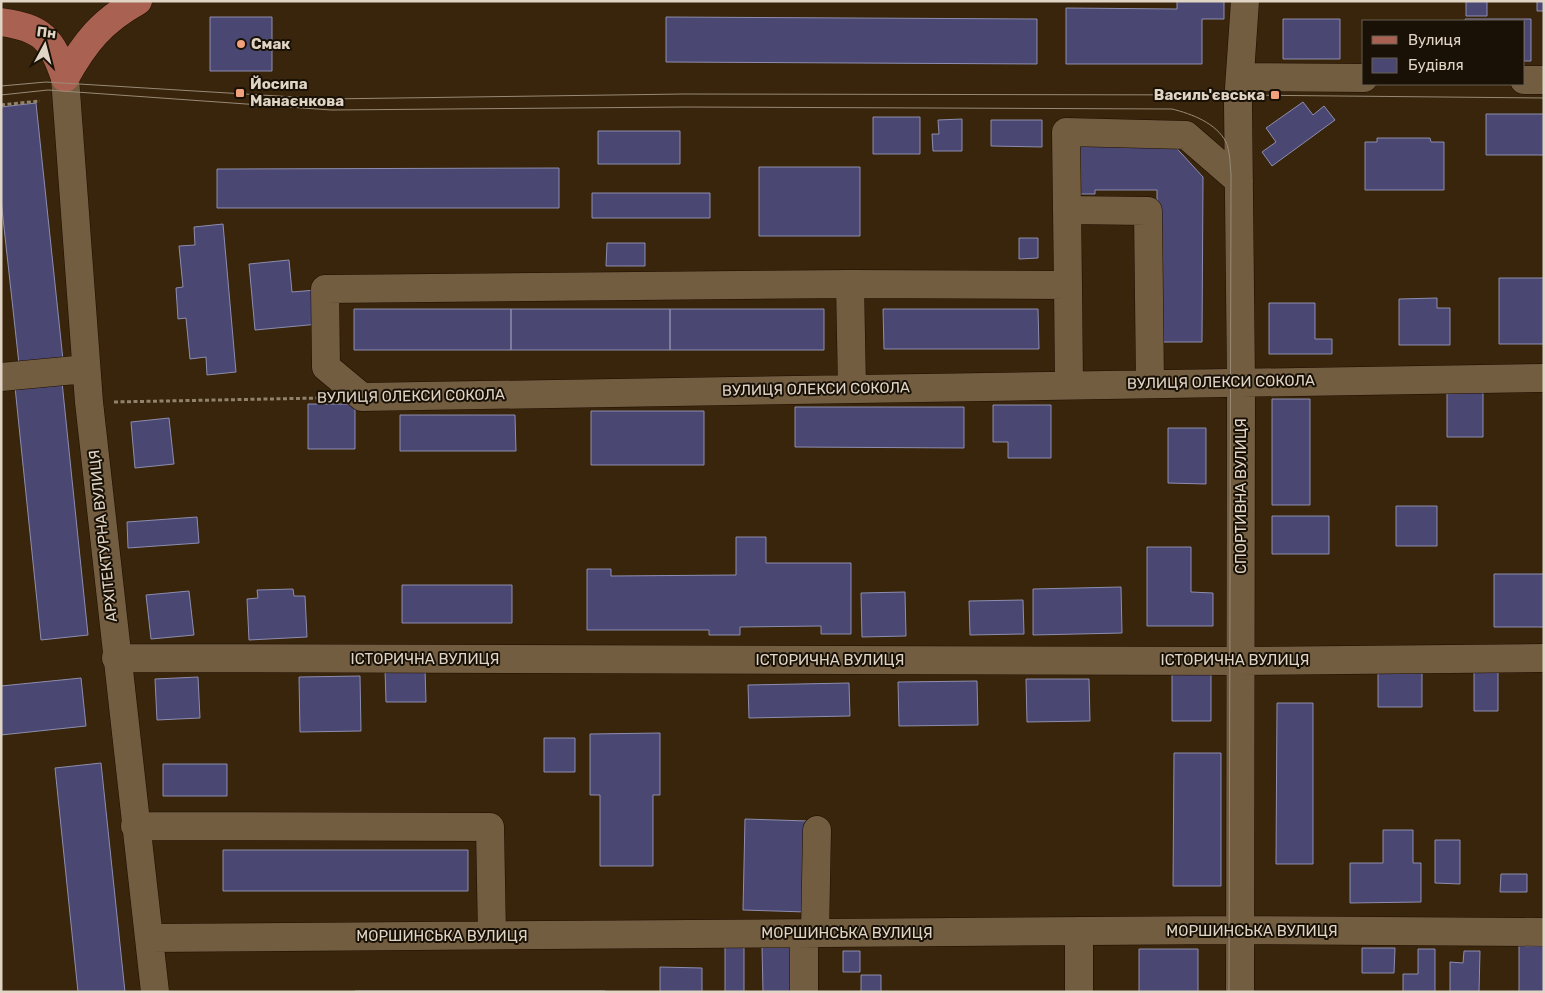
<svg xmlns="http://www.w3.org/2000/svg" width="1545" height="993" font-family="Rubik,sans-serif">
<rect width="100%" height="100%" fill="#38250b"/>
<path fill="#4a4873" stroke="#8d8dae" d="M1177,1h47v18h-22v45h-136v-56l111,1z
M1466,1h21v15h-21z
M1537,1h7v10h-7z
M210,17h62v54h-62z
M666,17l371,2v45l-371,-2z
M1283,19h57v40h-57z
M1465,19h66v42h-7v-40h-59z
M1303,102l10,13 11,-9 11,14 -63,46 -10,-14 14,-10 -10,-14z
M36,103l27,257 -44,4 -18,-164v-93z
M1486,114h58v41h-58z
M873,117h47v37h-47z
M962,119v32h-29l-1,-17h7l-1,-14z
M991,120h51v27l-51,-1z
M598,131h82v33h-82z
M1377,138h53l1,4h13v48h-79v-48h12z
M1067,141h103l33,36 -1,165h-52l7,-31v-121h-62v4h-28z
M759,167h101v69h-101z
M559,168v40h-342v-39z
M592,193h118v25h-118z
M223,224l13,148 -29,3 -1,-18 -16,2 -4,-41 -8,1 -2,-31 7,-1 -4,-41 16,-1 -1,-18z
M1019,238h19v20l-19,1z
M607,243h38v23h-39z
M289,260l3,32 24,-2 3,34 -64,6 -6,-66z
M1499,278h45v66h-45z
M1437,298v10h13v37h-51v-46z
M1269,303h46v36h17v15h-63z
M354,309h157v41h-157z
M511,309h159v41h-159z
M670,309h154v41h-154z
M883,309h155l1,40h-155z
M62,382l26,253 -47,5 -26,-253z
M1447,390h36v47h-36z
M1272,399h38v106h-38z
M308,404h47v45h-47z
M993,405h58v53h-43v-16h-15z
M795,407h169v41l-169,-1z
M591,411h113v54h-113z
M400,415h115l1,36h-116z
M169,418l5,46 -39,4 -4,-46z
M1168,428h38v56l-38,-1z
M1396,506h41v40h-41z
M1272,516h57v38h-57z
M197,517l2,26 -71,5 -1,-26z
M736,537h30v26h85v71h-30v-8l-81,1v8h-31v-5h-122v-61h24v7l125,-1z
M1147,547h44v45l22,1v33h-66z
M1494,574h50v53h-50z
M402,585h110v38h-110z
M1121,587l1,46 -89,2v-46z
M293,589l1,7h11l2,41 -58,3 -2,-41 11,-1 -1,-8z
M189,591l5,44 -43,4 -5,-44z
M905,592l1,44 -44,1 -1,-44z
M1023,600l1,34 -54,1 -1,-34z
M385,669h40l1,33h-40z
M1474,669h24v42h-24z
M1422,671v36h-44v-35z
M1172,674h39v47h-39z
M360,676l1,55 -61,1 -1,-55z
M198,677l2,41 -43,2 -2,-41z
M81,678l5,48 -85,9v-49z
M1026,679h63l1,42 -63,1z
M977,681l1,44 -79,1 -1,-44z
M849,683l1,33 -101,2 -1,-33z
M1277,703h36v161h-37z
M660,733v62h-7v71h-53v-71h-10v-61z
M544,738h31v34h-31z
M1174,753h47v133h-48z
M101,763l24,229h-47l-23,-224z
M163,764h64v32h-64z
M745,819l63,2 -2,91 -63,-2z
M1383,830h30v33h8v39l-71,1v-40h33z
M1435,840h25v44l-25,-1z
M223,850h245v41h-245z
M1501,874h26v18h-27z
M1519,946h25v46h-25z
M725,947h19v45h-19z
M762,947h31v45h-30z
M1362,948h33l-1,25h-32z
M1139,949h59v43h-59z
M1418,949h17v43h-32v-18h15z
M843,951h17v21h-17z
M1464,951h16l-1,41h-29v-30l13,1z
M660,967l42,1v24h-42z
M861,975h20v17h-20z
M355,991h250v1h-250z"/>
<g fill="none" stroke-linecap="round" stroke-linejoin="round">
<g stroke="#1f0e00" stroke-width="29">
<path id="minor" d="M1240,77l124,1
M65,78l24,324 66,590
M1524,80h20
M1067,210l81,1 2,172
M850,284l218,1 1,99
M1068,285l-2,-153 120,3 53,46
M1,377l85,-8
M852,388l-2,-104 -525,5 1,78 36,30 1182,-19
M116,658l1125,3 303,-3
M135,826l355,1 2,108
M1079,931v61
M815,933l2,-103
M150,938l1079,-8 315,2
M804,992v-59
M1240,992l1,-611 -3,-278 7,-102"/>
</g>
<g stroke="#1f0e00" stroke-width="29">
<path id="major" d="M1,22c42,6 51,17 64,56
M65,78c20,-36 37,-57 73,-77"/>
</g>
<path stroke="#91826d" stroke-width="3" stroke-dasharray="4 2.5" stroke-linecap="butt" d="M1,105l39,-4
M114,402l207,-4"/>
<use href="#minor" stroke="#725d41" stroke-width="28"/>
<use href="#major" stroke="#a96251" stroke-width="28"/>
<path stroke="#998a77" stroke-width="1" d="M1,86l45,-4 281,17 356,-5 555,1 306,3
M1,95l47,-5 283,20 355,-3 486,2c20,5 44,14 54,33 4,9 4,22 5,32l-2,818"/>
</g>
<g fill="#f1a17c" stroke="#191106" stroke-width="2">
<circle cx="241" cy="44" r="5"/>
<rect x="235" y="88" width="10" height="10" rx="2.5"/>
<rect x="1270" y="90" width="10" height="10" rx="2.5"/>
</g>
<g text-anchor="middle" stroke-width="4" stroke-linejoin="round" paint-order="stroke">
<g font-size="15" font-weight="bold" fill="#e0d4c5" stroke="#191106" text-anchor="start">
<text x="251" y="49">Смак</text>
<text x="250" y="89">Йосипа<tspan x="250" dy="17">Манаєнкова</tspan></text>
<text x="1265" y="100" text-anchor="end">Василь'євська</text>
</g>
<g font-size="15" fill="#e0d4c5" stroke="#191106">
<text transform="translate(1221 382) rotate(-1)" y="5">ВУЛИЦЯ ОЛЕКСИ СОКОЛА</text>
<text transform="translate(816 389) rotate(-1)" y="5">ВУЛИЦЯ ОЛЕКСИ СОКОЛА</text>
<text transform="translate(411 396) rotate(-1)" y="5">ВУЛИЦЯ ОЛЕКСИ СОКОЛА</text>
<text transform="translate(1241 496) rotate(-90)" y="5">СПОРТИВНА ВУЛИЦЯ</text>
<text transform="translate(103 536) rotate(-96)" y="5">АРХІТЕКТУРНА ВУЛИЦЯ</text>
<text x="425" y="664">ІСТОРИЧНА ВУЛИЦЯ</text>
<text x="830" y="665">ІСТОРИЧНА ВУЛИЦЯ</text>
<text x="1235" y="665">ІСТОРИЧНА ВУЛИЦЯ</text>
<text x="1252" y="936">МОРШИНСЬКА ВУЛИЦЯ</text>
<text x="847" y="938">МОРШИНСЬКА ВУЛИЦЯ</text>
<text x="442" y="941">МОРШИНСЬКА ВУЛИЦЯ</text>
</g>
</g>
<rect width="1545" height="993" fill="none" stroke="#e0d4c5" stroke-width="5"/>
<rect x="1362" y="20" width="162" height="65" fill="#191106" stroke="#695f52"/>
<rect x="1372" y="36" width="25" height="8" fill="#a96251" stroke="#695f52"/>
<text x="1408" y="45" font-size="15" fill="#e0d4c5">Вулиця</text>
<rect x="1372" y="58" width="25" height="15" fill="#4a4873" stroke="#695f52"/>
<text x="1408" y="70" font-size="15" fill="#e0d4c5">Будівля</text>
<g transform="translate(45 45) rotate(7)" stroke="#191106" stroke-width="4" paint-order="stroke">
<path d="M0-4L9 19L0 12L-9 19Z" fill="#e0d4c5"/>
<text y="-8" font-size="14" font-weight="bold" text-anchor="middle" fill="#e0d4c5">Пн</text>
</g>
</svg>
